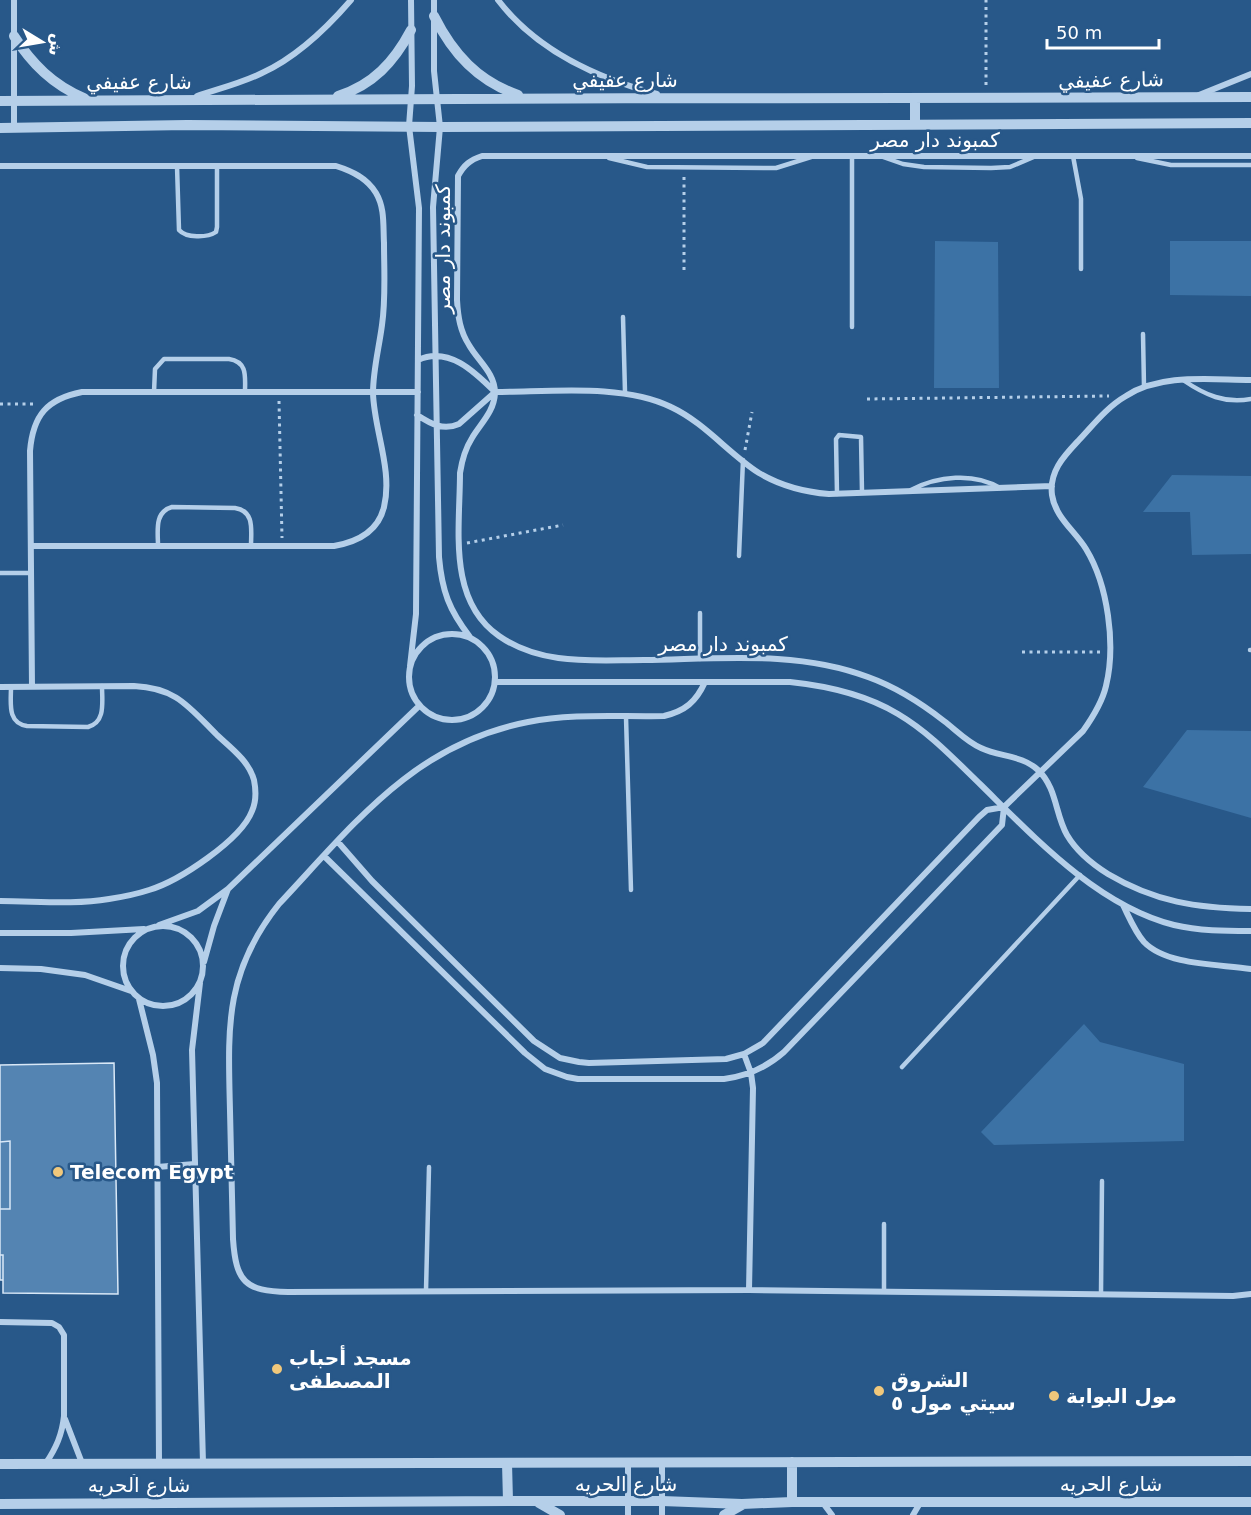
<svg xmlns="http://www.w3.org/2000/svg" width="1251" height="1515" font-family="'DejaVu Sans',Cairo,sans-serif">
<rect width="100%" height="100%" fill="#285889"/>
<path fill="#3c72a5" d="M935,241l63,1 1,146h-65z
M1170,241h81v55l-81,-1z
M1172,475l79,1v78l-59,1 -2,-43h-47z
M1187,730l64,1v87l-108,-31z
M1084,1024l16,18 84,22v77l-190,4 -13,-13z"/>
<path fill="#5484b2" stroke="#d9e8f7" stroke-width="1.5" d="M114,1063l4,231 -115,-1v-13h-3v-215z
M10,1141v68h-10v-67z
M0,1255h3v25h-3z"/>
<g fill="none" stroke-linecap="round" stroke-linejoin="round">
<path stroke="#b5cfe9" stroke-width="3" stroke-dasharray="3 4.5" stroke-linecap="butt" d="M986,85v-85
M684,177v94
M867,399l242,-3
M279,401l3,137
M0,404h36
M745,450l7,-38
M467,543l96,-18
M1022,652h79
M134,1474v18"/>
<path stroke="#b5cfe9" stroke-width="4.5" d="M1073,156l8,43v70
M883,157l20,7 21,3 67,1 19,-1 26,-11
M609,158l38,9 129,1 35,-11
M1137,158l34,7h80
M177,166l2,64c7,8 28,8 37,2l1,-5v-61
M623,317l2,75
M852,327v-171
M1143,334l1,53
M1183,380c22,15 42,24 68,19
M154,392l1,-23 9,-10h65c19,3 16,18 16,33
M911,490c26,-14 63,-18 89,-2
M837,494l-1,-55 3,-4 22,2 1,55
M158,546c0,-15 -4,-34 14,-39l63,1c20,3 16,22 16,38
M739,556l4,-96
M0,573h31
M700,613v46
M1250,650h1
M11,687c0,16 -4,36 16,39l61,1c18,-5 14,-25 14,-41
M626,717l5,173
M902,1067l178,-192
M426,1291l3,-124
M884,1291v-67
M1101,1294l1,-113"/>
<path stroke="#b5cfe9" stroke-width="6" d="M14,0v128
M434,0v71l6,56 -7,80 6,350c3,34 10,53 31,80
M498,0c39,51 98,78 159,94
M1199,95l52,-21
M197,96c21,-7 45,-13 65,-23 35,-16 64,-44 89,-73
M1251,156h-769c-12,4 -18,9 -24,20l-1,124c1,17 3,31 12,45 9,16 26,28 26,48 -1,19 -14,30 -23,45 -7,11 -10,22 -12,35 0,55 -13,127 39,163 43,30 95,24 145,24 74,-1 153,-10 224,17 28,10 53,26 76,44 12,9 23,21 37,27 19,9 41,7 57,22 19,18 17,44 29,65 10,17 25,29 41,39 47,28 89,34 143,35
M0,166h336c16,5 31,12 40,27 9,15 7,33 8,50 0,27 2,55 -2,82 -3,23 -9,45 -9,68 1,37 20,77 11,114 -6,25 -27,35 -50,39h-303
M418,360c30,-14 56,11 77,32 53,0 128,-9 176,15 34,16 57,46 88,66 22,13 45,19 70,21l223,-8
M417,415c14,9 26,16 42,9l35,-31
M409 677a43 43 0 1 1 86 0a43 43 0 1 1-86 0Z
M410,666l6,-52 3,-406 -10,-82 3,-40 -1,-86
M496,682h294c38,4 75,12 108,32 32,19 56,45 83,71 54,53 117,121 193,140 25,6 51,6 77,6
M705,682c-9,20 -20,29 -41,34 -45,1 -92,-3 -136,6 -114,22 -174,102 -249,182 -55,69 -51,124 -49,207 1,43 2,86 3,128 3,43 12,52 55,53l461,-2 484,6 18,-2
M0,687l134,-1c42,2 54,20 83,49 13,12 32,26 37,45 2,10 2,22 -2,31 -11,29 -73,70 -103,79 -12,4 -27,7 -40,9 -35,6 -73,2 -109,2
M32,687l-2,-236c3,-36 17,-52 52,-59h336
M338,842l34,39 162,160 26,17 19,4 10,1 137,-4 18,-5 19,-11 216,-226 8,-7 17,-3
M324,856l201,197 20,16 22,8 11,2h146c24,-3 43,-12 60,-27l218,-227 2,-18 79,-76c10,-14 19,-28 23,-45 10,-41 2,-101 -20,-137 -11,-18 -31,-32 -34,-54 -3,-24 12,-39 27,-55 15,-16 28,-33 47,-44 35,-23 85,-16 125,-16
M1123,905c6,12 12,27 21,37 23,24 76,22 107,27
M159,925l39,-14 30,-22 191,-183
M123 966a40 40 0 1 1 80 0a40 40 0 1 1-80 0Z
M0,933h71l73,-4
M204,962l10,-36 14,-37
M0,968l41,1 44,6 46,16
M200,983l-8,67 11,413
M139,999l14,56 4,28 2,380
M744,1054l7,19 2,15 -4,202
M157,1167l38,-3
M0,1322l52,1 7,4 5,8v81c-2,19 -8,32 -18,47
M65,1419l17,44
M628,1462v53
M823,1503l9,12
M662,1515v-53
M913,1515l7,-12"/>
<path stroke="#b5cfe9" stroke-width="10" d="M434,16c19,38 44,65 84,79
M14,36c18,28 39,49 70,62
M338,96c35,-11 56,-34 73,-66
M915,99v25
M0,101c417,-5 834,-1 1251,-4
M0,128l187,-3 253,2 811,-4
M507,1463l1,38
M0,1464l1251,-3
M792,1502v-40
M539,1503l21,12
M0,1504l508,-3h154l80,3 50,-2h459
M724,1515l18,-10"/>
</g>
<g fill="#f1c87b" stroke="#285889" stroke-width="2">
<circle cx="58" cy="1172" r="6"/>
<circle cx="277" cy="1369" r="6"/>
<circle cx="879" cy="1391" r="6"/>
<circle cx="1054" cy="1396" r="6"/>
</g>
<g text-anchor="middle" stroke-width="5" stroke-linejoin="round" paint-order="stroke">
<g font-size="20" fill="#fff" stroke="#285889">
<text x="625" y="87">شارع عفيفي</text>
<text transform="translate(1111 80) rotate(-1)" y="7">شارع عفيفي</text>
<text x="139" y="89">شارع عفيفي</text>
<text x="935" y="147">كمبوند دار مصر</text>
<text transform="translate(443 249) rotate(-90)" y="7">كمبوند دار مصر</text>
<text x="723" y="651">كمبوند دار مصر</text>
<text x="626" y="1491">شارع الحريه</text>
<text x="1111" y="1491">شارع الحريه</text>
<text x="139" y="1492">شارع الحريه</text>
</g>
<g font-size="20" font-weight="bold" fill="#fff" stroke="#285889" text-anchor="start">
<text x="70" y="1179">Telecom Egypt</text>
<text x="289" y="1365">مسجد أحباب<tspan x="289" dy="23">المصطفى</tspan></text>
<text x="891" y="1387">الشروق<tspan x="891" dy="23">سيتي مول ٥</tspan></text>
<text x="1066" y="1403">مول البوابة</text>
</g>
</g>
<g transform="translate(42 42) rotate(101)" stroke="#285889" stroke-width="4.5" paint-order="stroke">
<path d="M0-4.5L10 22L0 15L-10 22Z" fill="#ffffff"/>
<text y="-9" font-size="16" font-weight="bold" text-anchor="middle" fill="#ffffff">ش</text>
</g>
<path d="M1047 39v9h112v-9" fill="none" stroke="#ffffff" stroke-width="3"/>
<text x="1056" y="39" font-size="18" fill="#ffffff" stroke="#285889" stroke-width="4.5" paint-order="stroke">50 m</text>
</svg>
